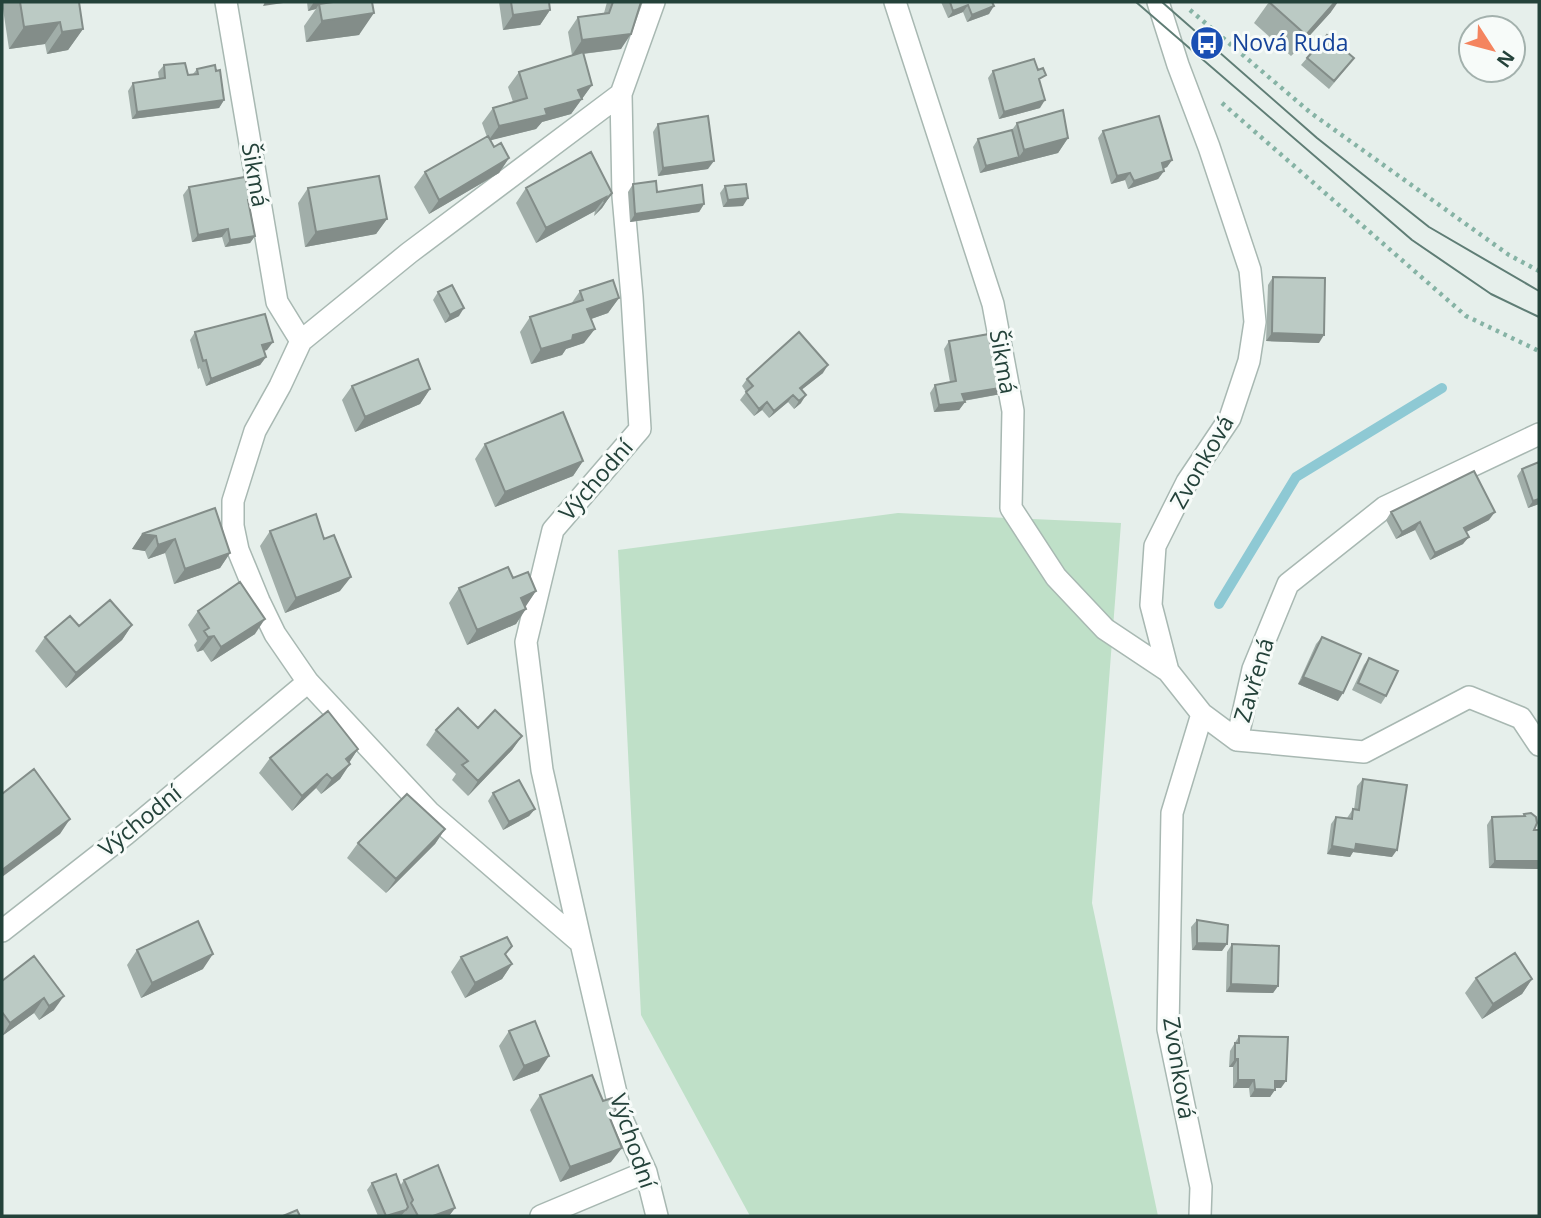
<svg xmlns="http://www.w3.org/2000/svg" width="1541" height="1218" font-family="'Open Sans',sans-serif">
<rect width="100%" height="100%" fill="#e6efeb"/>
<path fill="#bfe0c8" d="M898,513l223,10 -29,380 66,313h-408l-109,-201 -23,-465z"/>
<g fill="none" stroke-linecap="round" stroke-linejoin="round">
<path stroke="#8ec9d4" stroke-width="10" d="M1219,604l77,-127 146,-89"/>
<g stroke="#a8b8b2" stroke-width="24">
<path id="minor" d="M226,2l51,300 24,39
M895,2l98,302 20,107 -2,97 45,69 49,52 63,42
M1158,2l20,63 31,82 41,123 5,52 -6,39 -19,57 -43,64 -32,64 -4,59 17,66 34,43 35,26
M621,94l-212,159 -108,88 -21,45 -25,45 -22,70v25l5,24 21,51 16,33 33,48 121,130 152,131 41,176 24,53 11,44
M1539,434l-154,73 -97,77 -35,85 -16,71 127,12 105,-55 52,21 18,27
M2,931l124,-97 182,-152
M581,943l-39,-173 -16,-128 27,-112 87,-101 -8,-132 -9,-101 -2,-102 33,-92
M541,1216l105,-44
M1200,1216l1,-29 -33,-158 4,-216 30,-99"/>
</g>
<path stroke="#86b3a5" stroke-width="4.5" stroke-dasharray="3.5 5" stroke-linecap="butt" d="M1190,10l121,103 198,142 30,16
M1222,103l244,213 73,35"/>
<use href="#minor" stroke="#fff" stroke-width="21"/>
<path stroke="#5f7d75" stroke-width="2" d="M1136,2l276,238 79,54 48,23
M1162,2l155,136 112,89 110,64"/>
</g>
<path fill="#a1aea9" d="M2,2h77l4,27 -15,21 -21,4 -2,-10 -36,5z
M307,2h65l-13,33 -53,7 -2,-16 12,-17 -8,2z
M499,2h50l1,8 -10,15 -37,5z
M607,2h34l-20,47 -38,5 9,31 -21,29 -29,8 -6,7 -46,11 4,7 15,11 -10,15 -70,41 -15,-27 11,-15 62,-35 -5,-14 11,-15 20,-6 -5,-15 11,-15 53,-17 -4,-23 10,-15 26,-4z
M941,2h51l-3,12 -22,8 -4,-10 -15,6z
M1269,2l62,10 -40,44 -37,-33z
M1307,58l41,8 -19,23 -28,-24z
M164,65l24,10 5,-1 4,-5 27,31 -5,8 -87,11 -4,-28 5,-8 26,-4 -1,-7z
M993,71l48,12 -1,25 -41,11 -11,-41z
M1017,123l51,15 -10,15 -78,20 -7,-26 5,-8 34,-9z
M658,124l50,45 -50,7 -5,-44z
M1103,131l69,29 -5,7 -4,2 1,2 -6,8 -30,10 -3,-9 -14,4 -13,-46z
M633,184l24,8 47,12 -5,8 -69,10 -2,-30z
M725,186l18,20 -20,1 -3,-14z
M189,187l60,15 6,34 -5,7 -25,4 -3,-10 -30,5 -9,-47z
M308,188l79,31 -11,15 -71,13 -7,-44z
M526,188l86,5 -10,15 -8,8 1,-5 -59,32 -20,-40z
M1273,277l46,66 -53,-2 2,-56z
M580,291l39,7 -11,15 -17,6 -7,24 -18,6 -4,6 -31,9 -11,-32 10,-15 41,-13z
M438,292l21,24 -14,7 -12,-23z
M195,332l72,18 -3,1 2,6 -6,8 -54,21 -6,-18 -2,1 -8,-29z
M949,341l43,12 14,34 -5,7 -37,7 1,1 -6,8 -25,2 -4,-19 5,-8 15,-3 -6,-33z
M823,373l-22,17v13l-7,6 -6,-7 -19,16 -7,-8 -8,6 -14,-16 6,-8 -4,-6 5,-7z
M352,386l78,3 -10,15 -65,28 -13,-32z
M485,444l98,17 -10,15 -78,31 -20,-48z
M1522,469l17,35 -11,4 -11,-32z
M215,508l15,45 -10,15 -46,16 -9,-31 -17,6 -3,-8 -13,-2 10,-15z
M1391,512l98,8 -23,12 -3,12 -33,16 -15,-30 -19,9 -10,-19z
M270,531l70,60 -55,22 -25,-67z
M513,578l23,13 -11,15 -9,18 -49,21 -18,-42 10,-15z
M198,611l57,23 -44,28 -8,-12 -6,2 -3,-7 3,-4 -9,-16z
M132,625l-10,15 -56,48 -31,-37 10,-14 34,-11z
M1322,637l16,64 -40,-17 18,-40z
M1369,658l17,38 -5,8 -29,-14 12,-25z
M478,728l44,8 -10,14 -44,46 -16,-16 4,-6 -30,-29 10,-15z
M358,749l-9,14 -9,16 -19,15 -5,-6 -24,23 -33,-38 11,-15z
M1363,779l29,78 -39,-5 -3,5 -23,-3 4,-30 5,-7 11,1 6,-9 1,1 3,-24z
M493,793l42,16 -6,7 -26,14 -15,-29z
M1524,814l14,55 -49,-1 -2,-43 5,-8 31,-1z
M445,829l-10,15 -49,49 -39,-35 11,-15z
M1197,920l25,31 -30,-1 -1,-23z
M1232,944l46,42 -5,7 -47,-1 1,-40z
M137,950l66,19 -62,29 -14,-33z
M34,956l20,54 -15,10 -5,-7 -32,23v-55z
M506,956l6,8 -10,15 -37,19 -14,-26 10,-15z
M1476,978l56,1 -10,15 -40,25 -17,-26z
M509,1031l30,40 -26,10 -14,-35z
M1239,1036l42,52h-6l-5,9h-20l-1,-9h-16v-21h-4l1,-16z
M540,1095l63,6 13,10 -6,8 1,43 -51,20 -30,-72z
M404,1180l51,28 -6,8h-71l-11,-26 5,-7 28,3z"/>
<path fill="#838d89" d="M265,2h25l-27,4z
M314,2h24l-19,2 -3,5 -8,2z
M1335,2h3l-7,10 -40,44 15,-21z
M968,5l-5,7 -15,6 5,-7z
M994,6l-5,8 -22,8 5,-7z
M550,10l-10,15 -37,5 10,-15z
M374,13l-15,22 -53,7 16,-21z
M60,22l-15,22 -36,5 15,-22z
M83,29l-15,21 -21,4 15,-22z
M631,34l-10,15 -49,6 10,-15z
M592,85l-21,29 -29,8 -6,7 -48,12 11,-15 46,-17 33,-19z
M224,100l-5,8 -87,11 5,-7z
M1045,100l-5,8 -41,11 5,-7z
M1068,138l-10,15 -78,20 6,-7 33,-9 5,-7z
M509,158l-10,15 -70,41 10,-14z
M1172,160l-5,7 -10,4 5,-8z
M714,161l-6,8 -50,7 5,-8z
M1164,171l-6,8 -30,10 6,-8z
M1130,173l-5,7 -14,4 6,-8z
M612,193l-10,15 -8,8 10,-14z
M606,197l-11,14 -59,32 10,-15z
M748,198l-5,8 -20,1 5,-7z
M704,204l-5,8 -69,10 5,-8z
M387,219l-11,15 -71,13 11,-15z
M228,229l-6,8 -30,5 6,-7z
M255,236l-5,7 -25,4 5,-7z
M619,298l-11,15 -31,11 10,-15z
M464,308l-5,8 -14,7 5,-8z
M595,329l-11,14 -18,6 -4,6 -31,9 10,-15 32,-14z
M1272,333l52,2 -5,8 -53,-2z
M273,342l-6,8 -10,2 5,-7z
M266,357l-6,8 -54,21 5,-7z
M828,365l-5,8 -28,22 5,-7z
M1006,387l-5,7 -45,8 6,-8z
M430,389l-10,15 -65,28 10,-15z
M793,395l-5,7 -19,16 5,-7z
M806,395l-5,8 -7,6 5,-8z
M767,402l-5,8 -8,6 5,-7z
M965,402l-6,8 -25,2 5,-7z
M583,461l-10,15 -78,31 10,-15z
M1539,499v5l-11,4 5,-7z
M1495,512l-6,8 -30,16 5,-8z
M1420,522l-5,8 -19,9 6,-7z
M142,534l14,2 -11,15 -13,-2z
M1469,537l-6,7 -33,16 5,-7z
M175,539l-10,14 -17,6 10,-14z
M230,553l-10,15 -46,16 11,-15z
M351,577l-11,14 -55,22 11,-15z
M536,591l-10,15 -15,6 10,-14z
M526,609l-10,15 -49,21 10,-15z
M265,619l-10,15 -44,28 10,-15z
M132,625l-10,15 -56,48 10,-15z
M214,636l-11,14 -6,2 11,-15z
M1303,677l40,16 -5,8 -40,-17z
M522,736l-10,14 -44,46 10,-15z
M358,749l-10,15 -2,-5z
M350,764l-10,15 -19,15 11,-15z
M327,774l-11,14 -24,23 10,-15z
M535,809l-6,7 -26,14 6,-8z
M70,819l-10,15 -58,43v-7z
M445,829l-10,15 -49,49 10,-14z
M1356,844l41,6 -5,7 -39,-5 -3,5 -23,-3 5,-8z
M1495,861h44v6l-1,2 -49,-1z
M1197,943l30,1 -5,7 -30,-1z
M213,954l-10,15 -62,29 11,-15z
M512,964l-10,15 -37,19 10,-15z
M1532,979l-10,15 -40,25 11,-15z
M1231,984l47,2 -5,7 -47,-1z
M64,996l-10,14 -15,10 10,-14z
M44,998l-10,15 -32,23 8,-13z
M549,1056l-10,15 -26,10 11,-15z
M1235,1059h3l-5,8h-4z
M1238,1080h16l-5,8h-16z
M1275,1081h11l-5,7h-11z
M1255,1089l20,1 -5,7h-20z
M622,1148l-11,14 -51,20 10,-15z
M455,1208l-6,8h-16z
M406,1210l-5,6h-13z"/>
<path fill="#bbcac4" stroke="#838d89" stroke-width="2" d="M20,2h59l4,27 -21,3 -2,-10 -36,5z
M333,2h39l2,11 -52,8 -3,-17z
M511,2h38l1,8 -37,5z
M613,2h28l-10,32 -49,6 -4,-23 31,-4z
M950,2h42l2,4 -22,9 -4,-10 -15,6z
M1269,2h66l-29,33z
M1327,35l27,23 -20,23 -27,-23z
M583,52l9,33 -14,5 4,9 -37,10 2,6 -48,11 -6,-18 34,-10 -8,-26z
M1034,59l4,11 5,-2 3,7 -7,4 6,21 -41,12 -11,-41z
M185,63l3,12 10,-1 -1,-5 18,-4 1,6 4,-1 4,30 -87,12 -4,-29 32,-5 -1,-13z
M1063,110l5,28 -44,12 -7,-27z
M708,116l6,45 -51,7 -5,-44z
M1159,116l13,44 -10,3 2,8 -30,10 -4,-8 -13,3 -14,-45z
M1012,130l7,27 -33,9 -8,-27z
M488,136l6,11 7,-4 8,15 -70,42 -14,-28z
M591,152l21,41 -8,9 2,-5 -60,31 -20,-40z
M379,176l8,43 -71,13 -8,-44z
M245,177l6,22 -3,1 7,36 -25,4 -2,-11 -30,6 -9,-48z
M656,181l1,11 45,-7 2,19 -69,10 -2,-30z
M746,184l2,14 -20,2 -3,-14z
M1273,277l52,1 -1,57 -52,-2z
M613,280l6,18 -32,11 8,20 -22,6 -1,5 -31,9 -11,-32 53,-17 -3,-9z
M452,285l12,23 -14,7 -12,-23z
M265,314l8,28 -11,3 4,12 -55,22 -5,-19 -3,1 -8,-29z
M799,332l29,33 -28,23 6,7 -7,6 -6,-6 -19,16 -7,-9 -8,7 -13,-17 7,-6 -6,-7z
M989,334l3,19 8,-1 6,35 -44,7 3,8 -26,3 -4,-20 21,-4 -7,-40z
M418,359l12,30 -65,28 -13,-31z
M563,412l20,49 -78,31 -20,-48z
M1539,462v37l-6,2 -11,-32z
M1474,471l21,41 -31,16 5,9 -34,16 -15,-31 -18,10 -11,-20z
M215,508l15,45 -45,16 -10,-30 -17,6 -2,-9 -14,-2z
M316,514l8,25 10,-4 17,42 -55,21 -26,-67z
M508,567l5,11 15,-6 8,19 -15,7 5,11 -49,21 -18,-42z
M240,582l25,37 -44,28 -7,-11 -6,1 -4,-6 5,-3 -11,-17z
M110,600l22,25 -56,48 -31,-36 25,-21 9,10z
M1322,637l39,17 -18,39 -40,-16z
M1369,658l29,13 -12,25 -28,-13z
M458,708l20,20 17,-18 27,26 -44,45 -16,-16 6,-4 -32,-31z
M328,711l30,38 -12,10 4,5 -18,15 -5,-5 -25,22 -32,-38z
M34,769l36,50 -68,51v-76z
M1363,779l44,6 -10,65 -41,-6 -1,6 -23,-4 4,-29 16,2 1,-10 6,1z
M519,780l16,29 -26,13 -16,-29z
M407,794l38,35 -49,50 -38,-36z
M1531,813l5,4 1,6 -3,7h5v31h-44l-3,-44 33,-1 -1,-2z
M1197,920l31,5 -1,19 -30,-1z
M198,921l15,33 -61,29 -15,-33z
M507,937l5,9 -7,8 7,10 -37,19 -14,-26z
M1232,944l47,2 -1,40 -47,-2z
M1515,953l17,26 -39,25 -17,-26z
M34,956l30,40 -15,10 -5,-8 -34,25 -8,-11v-31z
M535,1021l14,35 -25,10 -15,-35z
M1239,1036l49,1 -2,44h-11v9l-20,-1 -1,-9h-16v-21h-3v-16h4z
M592,1075l11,26 9,-3 4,13 -7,5 13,32 -52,19 -30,-72z
M438,1165l17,43 -22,8h-15l-7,-13 2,-3 -9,-20z
M396,1174l12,33 -2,3 -20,6 -14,-33z
M297,1210l3,6h-17z"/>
<defs>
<g id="bus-disc" transform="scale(1.75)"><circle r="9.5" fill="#1a4fb4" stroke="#f7fbf9"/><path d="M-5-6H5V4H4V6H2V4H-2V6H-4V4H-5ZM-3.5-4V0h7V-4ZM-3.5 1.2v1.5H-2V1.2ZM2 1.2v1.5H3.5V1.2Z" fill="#fff"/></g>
</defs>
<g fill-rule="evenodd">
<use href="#bus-disc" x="1207" y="43"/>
</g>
<g text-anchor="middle" stroke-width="6" stroke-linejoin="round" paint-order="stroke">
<g font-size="23" fill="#164399" stroke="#f7fbf9" text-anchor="start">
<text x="1232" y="51">Nová Ruda</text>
</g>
<g font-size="23" fill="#24423a" stroke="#f7fbf9">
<text transform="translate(255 175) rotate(80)" y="8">Šikmá</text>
<text transform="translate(1003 362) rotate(80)" y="8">Šikmá</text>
<text transform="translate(1202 462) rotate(-60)" y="8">Zvonková</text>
<text transform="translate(596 480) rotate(-49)" y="8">Východní</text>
<text transform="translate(1254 680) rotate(-73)" y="8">Zavřená</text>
<text transform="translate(140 821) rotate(-39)" y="8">Východní</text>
<text transform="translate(1179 1068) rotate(81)" y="8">Zvonková</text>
<text transform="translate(633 1141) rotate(71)" y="8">Východní</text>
</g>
</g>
<rect width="1541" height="1218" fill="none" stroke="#24423a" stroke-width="7"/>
<g transform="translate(1492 49) rotate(126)"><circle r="33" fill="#f7fbf9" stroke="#a3b1ad" stroke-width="2"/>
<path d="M0-5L12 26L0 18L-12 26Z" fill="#f4845f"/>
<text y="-10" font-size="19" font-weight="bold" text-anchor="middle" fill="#24423a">N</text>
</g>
</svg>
